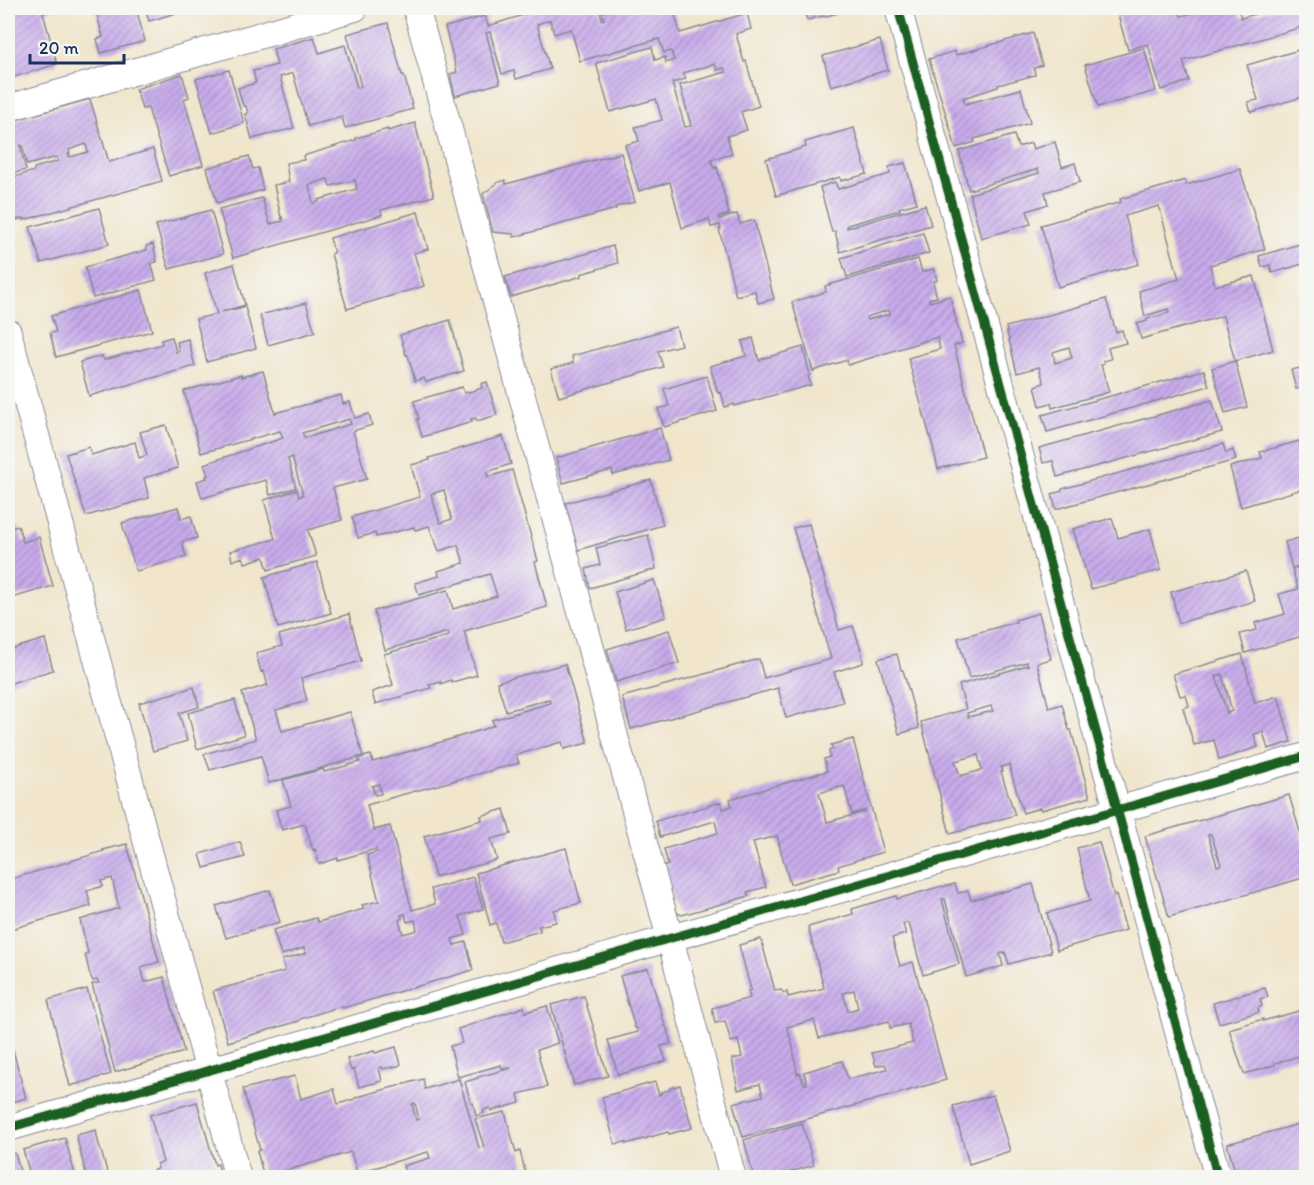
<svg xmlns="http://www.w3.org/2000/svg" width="1314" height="1185" font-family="Itim,sans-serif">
<defs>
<pattern id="building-hatch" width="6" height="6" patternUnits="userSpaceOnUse" patternTransform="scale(1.5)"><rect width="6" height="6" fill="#c9abeb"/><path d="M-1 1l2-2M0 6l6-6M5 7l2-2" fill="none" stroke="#a28cc2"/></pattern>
</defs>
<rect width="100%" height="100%" fill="#f6f6f2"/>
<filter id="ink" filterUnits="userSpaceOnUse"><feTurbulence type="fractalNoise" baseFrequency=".0167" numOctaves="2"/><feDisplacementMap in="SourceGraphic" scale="12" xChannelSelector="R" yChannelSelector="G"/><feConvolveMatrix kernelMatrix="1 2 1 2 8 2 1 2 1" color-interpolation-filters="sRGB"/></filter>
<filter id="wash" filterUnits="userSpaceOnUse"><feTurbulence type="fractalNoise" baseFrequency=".008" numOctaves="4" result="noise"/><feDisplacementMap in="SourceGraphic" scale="24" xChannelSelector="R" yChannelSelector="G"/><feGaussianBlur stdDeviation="1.35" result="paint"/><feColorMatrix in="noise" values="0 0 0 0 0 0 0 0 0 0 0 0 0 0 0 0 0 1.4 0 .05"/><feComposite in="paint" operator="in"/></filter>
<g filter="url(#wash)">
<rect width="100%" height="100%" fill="#f1e5cc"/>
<g id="blocks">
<path fill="url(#building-hatch)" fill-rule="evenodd" d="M8,8h49l-14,5 14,51 -49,15v-56l4,-1 -1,-3 -3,1z
M95,8h41l9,33 -44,12 -4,-14 6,-2z
M145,8h48l-44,13z
M532,8h67l3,12 2,-1 -2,-7 17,-4h54l7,25 67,-20 4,16 -15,5 8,28 2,-1 13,45 -18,6 6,18 -20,6 5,18 -21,6 3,8 3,-1 12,47 -11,3 1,2 18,-5 3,10 14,-4 20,79 -16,4 -3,-12 -19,5 -17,-67h2l-1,-4 -9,2 -2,-8 -27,9 -12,-46 -31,9 -14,-46 14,-4 -4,-14 27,-7 -6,-21 -46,13 -14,-49 56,-16 3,13 10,-3 1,6 8,-3 -3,-9 -7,2 -5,-14 -79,22 -9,-32 -17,5 -4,-14 -13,4 13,45 -34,10 -2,-8 -12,3 -12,-42 -4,1 14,50 -45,13 -5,-22 7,-2 -12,-45 40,-11 3,10 45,-14zM715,64l2,6 7,-2 2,4 -46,13 11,41 -6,1 -13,-44 14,-4 -3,-6z
M804,8h50l-30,9 -1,-1 -16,4z
M1116,8h63l2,8 30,-8 1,1 26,-1 3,10 36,-10h29v18l-123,35 6,20 -28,9 -13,-46 -20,6z
M388,23l14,52h2l9,34 -68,19 -3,-11 -34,9 -15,-53 -13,4 14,51 -42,11 -7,-25 3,-1 -2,-7h-3l-5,-18 18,-5 -3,-12 24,-6 -4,-16 41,-12 5,16 26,-8 12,43 4,-2 -14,-52z
M1033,33l9,32 -8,3 1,7 -37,10v2l-35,11 2,6 56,-15 9,34 -56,16 1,3 -19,6 -27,-89 26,-8 1,4z
M880,40l8,30 -57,16 -8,-30z
M1144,48l12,43 -58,16 -13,-42z
M1306,48v48l-55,16 -3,-10 10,-2 -11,-35z
M229,70l15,53 -32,10 -16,-54z
M182,74l7,23 -5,2 19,66 -34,11 -21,-68 -6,1 -6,-20z
M90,99l19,63 44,-13 9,32 -138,39v-2l-12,3 -4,-18v-24l26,-8v-3l24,-7 -1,-4 -30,8 -5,-20 -2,1 6,24 -18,5v-53zM86,144l2,8 -18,5 -2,-3h2l-1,-4z
M415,123l19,73 -53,14 1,5 -149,43 -14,-49 43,-11 8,26 13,-3 -1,-4 -1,1 -7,-33 15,-3 -3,-19 18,-3 -1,-4 53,-16v-2l32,-9v2zM328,179l2,7 25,-6 2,9 -39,11 1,2 -6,1 -4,-18z
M854,128l13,46 -26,7 -1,-4 -64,19 -10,-37 40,-12 -1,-5z
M1014,135l4,12 13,-4 2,6 22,-7 7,25 13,-4 5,19 -35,10 3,12 -21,7 4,13 -50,14 -11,-44 69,-21 -1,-4 -69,21 -10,-39z
M621,153l14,49 -20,5 1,2 -102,28v-3l-21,-2 -10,-38 13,-10v-1l9,-3 1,4z
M249,156l4,13 5,-1 5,22 -46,13 -10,-35z
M905,163l12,40 -18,5 1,2 -53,15v3l78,-23 6,20 -91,27 -5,-21 -3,1 -12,-45 15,-5 3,7 52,-15 -1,-7z
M1240,169l25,80 -55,16 5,21 39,-10 19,74 -38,11 -12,-45 -82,23 -4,-15 10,-3v-2l22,-6 -1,-4 -23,7 -6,-25 40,-12 -20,-73 -34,10 14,48 -81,23 -17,-62 80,-23 -1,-3 35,-10 30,-9 1,5z
M99,208l10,36 -68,19 -11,-36z
M211,210l12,44 -54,15 -13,-44z
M418,212l10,37 -14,4 10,33 -77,23 -16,-55 3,-1 -4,-15z
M923,233l6,20 -82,24 -6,-19z
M153,244l4,18 -6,1 5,17 -63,18 -8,-31 62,-17 -1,-4z
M1300,244l6,19 -34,10 -2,-8 -8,2 -3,-11z
M613,246l5,17 -37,11 1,2 -71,21 -6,-20z
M918,259l4,13 12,-3 3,11 -4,2 4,15 -8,2 1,3 20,-6 12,47 -8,3 29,111 -45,12 -5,-22 -25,-89 32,-9 -3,-12 -89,28 -1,-5 -34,11 -21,-69 34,-10 -1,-6zM889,310l1,4 -23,6 -1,-3z
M234,264l11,41 -24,7 24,-5 11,41 -49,14 -11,-43 21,-5 -12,-41z
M141,290l11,41 -96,26 -6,-24 6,-1 -5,-16z
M1106,299l10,33 6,-2 4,13 -18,5 3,11 -8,2 1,3 -3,1 8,27 -57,16 -1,-5 -11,3 -5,-20 9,-3 -5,-16 -22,6 -11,-46zM1069,347l3,11 -17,5 -2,-11z
M306,303l9,29 -47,13 -8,-30z
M450,320l14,51 -38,11 -2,-4 -9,3 -7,-26h-2l-6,-20z
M676,327l5,18 -23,6 5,16 -104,30 -8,-28 22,-6 -1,-7z
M172,337l4,15 3,-1 -2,-9 11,-3 7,27 -106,30 -9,-34 22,-6 2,4 58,-16 -1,-4z
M753,338l6,23h2v-2l42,-12 7,28 -2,1 3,9 -77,21v-2l-9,3 -4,-15 -3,1 -8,-27 36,-10 -4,-15z
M1235,361l12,46 -22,6 -13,-45z
M1306,363v30l-2,-6 -8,2 -5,-19 13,-3v-3z
M1204,370l5,16 -162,46 -5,-17z
M263,371l12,42 66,-18 2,9 7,-2 5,16 14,-4 3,11 -19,6 14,48 -34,9 9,32 -34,10 8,26 -48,14 -4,-13 -19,6 -2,-6 -11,4 -2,-10 45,-12 -11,-39 33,-10 2,7 4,-2 -11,-38 -4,2 8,29 -26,7 -4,-15 -64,18 -5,-17 10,-3 -1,-2 2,-1 -4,-11 79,-26 -3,-7 -79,22 -17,-62 57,-16v2zM349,419l2,5 -46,14 -3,-5z
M707,376l10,35 -53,16 -6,-18 11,-3 -5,-17z
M487,382l10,33 -20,6 -1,-3 -5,1 1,3 -50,15 -5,-18h2l-5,-18 48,-14 2,6 5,-1 13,-4 -1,-4z
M1212,400l10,32 -165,45 -4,-16 -10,2 -4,-15z
M166,425l12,43 -34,10 5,20 -63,18 -20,-62 23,-7 2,8 44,-13 4,16 8,-3 -7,-23z
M660,428l9,32 -56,15 -1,-5 -49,13 -7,-25z
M503,436l8,28 -24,8 1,5 24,-7 26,91 -3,1 12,45 -83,24 13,44 -25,7 -1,-2 -10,4v-2l-12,3 2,3 -56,16 -3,-12 21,-7 -9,-31 65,-18 -1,-4 -63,18 -11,-39 74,-21 5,19 44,-13 -7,-22 -71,21 -4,-12 24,-7 -1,-5 26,-8 -6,-18 -19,6 -10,-25 -14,4 -1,-3 -38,10 -1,-4 -17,5 -6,-21 68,-20 -9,-32 19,-5 -1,-2zM444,490l8,29 -12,4 -9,-29z
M1299,441l4,14 3,-1v34l-65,19 -11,-40 32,-9 -2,-6z
M1223,444l3,9 7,-3 3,10 -180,49 -4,-15 10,-3v-2z
M651,480l12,45 -85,25 -13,-47z
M178,507l3,12 10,-3 6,22 -15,4 4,15 -50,14 -14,-48z
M1112,518l6,20 32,-9 11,41 -70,19 -18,-60z
M809,524l30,106 14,-4 9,27 1,10 -29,9 9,30 -57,16 -8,-30 -147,41 -9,-32 137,-38 5,19 67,-19 -38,-131z
M18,526l5,16 16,-5 14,49 -45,13v-70z
M648,535l8,34 -66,19 -4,-19 14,-4 -4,-17z
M1306,536v28l-14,4 -7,-26z
M317,562l14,51 -53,15 -14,-51z
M1306,565v40l-4,1 4,17v12l-61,18 -5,-19 17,-4 -2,-7 30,-9 -6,-20 19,-5 -6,-20z
M1246,571l9,30 -76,22 -8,-31z
M654,580l12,37 -40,12 -11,-37z
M1039,613l12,46 -14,4 12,45 13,-4 7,26h2l19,67 -49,13 -1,-2 -17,5 -14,-48 -8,2 2,5h-2l14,43 -65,19 -29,-112 45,-13 -7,-24 69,-20 -1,-3 -58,16 -11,-40 58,-16 -1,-2zM991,706l2,5 -25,6 -1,-4zM978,755l4,15 -22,6 -5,-15z
M349,614l12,47 -60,17 6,23 -31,9 6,21 68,-19 13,44 -94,27 -8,-27 -51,14 -6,-16 52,-15 -14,-46 25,-8 1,2 -4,-16 -3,1 -5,-19 26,-7 -3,-11z
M669,630l10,33 -63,19 -9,-33z
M45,639l8,31 -45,14v-34z
M897,654l4,16h2l16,58 -20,6 -21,-75z
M1242,654l13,49 23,-7 13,46 -23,7 -5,-17 -9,2 4,13 -39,13 -5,-20 -20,5 -11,-37 6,-2 -3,-11 -6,1 -7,-22zM1222,674l10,37 -5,2 -11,-37z
M565,664l23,79 -24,6 -2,-7 -46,13 3,8 -122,33 -30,9 7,25 16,-4 22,84 23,-6 -4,-15 42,-12 10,32 -23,7 6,19 -14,4 2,6 12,-3 7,28 -130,38 -1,-2 -42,13 -1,2 -71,21 -15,-51 72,-20 -3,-11 24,-7 -2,-5 -23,7 -8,-25 43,-12 2,4 46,-13 -2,-4 17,-4 -12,-46 10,-3 -1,-3 -38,11v-2l-19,6 -4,-15 -2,1 -8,-26 -23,6 -6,-20 15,-4 -8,-26 40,-11 1,3 36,-10 -2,-4 13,-3 2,7 112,-33 9,-4 -2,-5 58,-17 -1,-4 -43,12 -9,-29zM379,784l2,10 -6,1 -3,-9zM405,914l2,8 8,-2 2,10 -14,4 -4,-14 3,-2 -1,-3z
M194,687l5,20 -20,6 8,28 -34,10 -14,-48z
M235,700l9,35 -47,14 -9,-36z
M853,739l30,113 -45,14 1,4 -49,14 -13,-48 -24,6 13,45 -19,5 2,4 -67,19 -5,-2 -14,-46 5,-2 -4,-16 54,-16 -3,-12 -55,16 -4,-16 65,-19 2,7 9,-3 -2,-7 97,-28 -3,-12 6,-2 -1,-6 4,-2 -2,-4zM844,786l8,28 13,-4v2l-38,10 -8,-29z
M1289,795l17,57v36l-3,-10 -134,39 -24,-81zM1211,834l10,31 -4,1 -9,-31z
M504,809l7,25 -20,5 6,21 -62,17 -11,-41 58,-16 -1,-4z
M240,842l5,15 -41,11 -4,-14z
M1099,842l15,54 2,-1 10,35 -69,20 -10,-37 43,-12 -13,-53z
M127,844l32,118 -18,5 4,15 19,-5 20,75 -69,20 -23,-88 7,-1 -2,-3 -4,1 -3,-6 -5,-21 3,-1 -8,-33 39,-12 -7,-30 -11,3 2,5 -16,5 4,15 -83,24v-50l96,-29 -1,-1z
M566,848l15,55 -27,7 2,12 -17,4 1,5 -39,11 -5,-19 -6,2 -14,-52z
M955,884l3,9 10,-2 3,9 62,-16 18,68 -42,12 -4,-12 -5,2 3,12 -37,11 -21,-78h-3l17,65 -36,11 -14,-52 -6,1 3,10 -14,4 8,28 13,-4 33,118 -203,57 -10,-34 30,-7 -3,-12 -22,6 -6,-31 10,-2 -4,-17 -7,2 -6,-21 -10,2 -3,-15 38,-10 -2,-7 3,-1 -12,-45 22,-6 14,52 6,-1 3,3 3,-1 1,5 36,-9 -16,-61 45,-13 -1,-5 44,-13 1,3 45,-13 1,1zM854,990l4,18 -10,3 -5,-18zM814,1020l5,18 70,-17 1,7 18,-4 5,19 -41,10 4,13 9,-2 2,5 -39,10 -6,-18 -38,11 3,12h-3l-4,-11 -3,1 -4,-27 -6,-20z
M270,890l10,32 -54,16 -10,-32z
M648,968l17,58h1l5,18 -10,2 5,15 -48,14 -10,-35 30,-8 -1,-4h-2l-15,-52z
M1265,988l3,9 -8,2 2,7 -4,2 1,4 -40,11 -6,-20z
M87,989l24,85 -41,12 -22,-86z
M584,996l24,80 -34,9 -23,-80z
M547,1006l11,37 -21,7 10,37 -29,7 2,9 -29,8 -1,-3 -7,2 1,3 -8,3 -3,-13h-2l-6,-21 13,-4v-1l33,-9 -9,1 -1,-4 -43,12 -8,-31 12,-3 -4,-14 66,-22 1,5z
M1306,1009v45l-31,9v2l-31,9 -15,-45 34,-10v2z
M8,1032l18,66 -18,5z
M396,1047l5,17 -3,2 -15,3 -1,-2 -3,1 3,13 -23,6 -5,-18 -3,1 -4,-11 27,-8 1,2z
M295,1076l6,23 33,-10 4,15 17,-5v-1l6,-2 62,-17 2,10 34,-10 20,69 5,-1 -9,-28 30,-7 11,41 4,-2 6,24 4,-1 1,4h-15l-1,-5 -6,1 1,4h-103l-4,-12 27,-8 -2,-6 -71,21 -6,-21 -87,25 -7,-26 3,-1 -17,-61zM415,1103l4,16 -3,1 -4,-16z
M655,1082l4,13 2,-1v-2l9,-2v-2l10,-3 12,43 -23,6 -1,-2 -42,12v-2l-11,2 -13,-47z
M993,1095l17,56 -41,13 -16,-58z
M197,1102l18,63 3,-1 4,14h-86l18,-6 -1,-2 5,-1 -1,-5 6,-2 -13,-47z
M1306,1122v48l-26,8h-43l-10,-34z
M802,1123l12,42 -44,13h-16l-10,-38z
M96,1130l2,11 11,37h-22l-11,-43z
M65,1138l11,40h-45l-8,-28z
M15,1153l7,25h-14v-23z"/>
</g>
</g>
<g filter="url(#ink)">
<use href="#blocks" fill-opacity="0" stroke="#868a95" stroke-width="1.5"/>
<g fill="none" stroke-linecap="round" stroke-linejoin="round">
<g stroke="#868a95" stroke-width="28">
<path id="street" d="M416,8l254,930 63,240
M898,8l320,1170
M8,108l347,-100
M8,332l230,846
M8,1128l1298,-372"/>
</g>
<use href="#street" stroke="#fff" stroke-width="26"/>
<g stroke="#f6f6f2" stroke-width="13">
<path id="cycleway" d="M898,8l320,1170
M8,1128l1298,-372"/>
</g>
<use href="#cycleway" stroke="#1b5e20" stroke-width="9"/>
</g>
</g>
<rect width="1314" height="1185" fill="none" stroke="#f6f6f2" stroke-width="30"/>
<path d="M30 54v9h94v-9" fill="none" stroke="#1b2f5e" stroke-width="3"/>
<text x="39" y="54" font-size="18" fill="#1b2f5e" stroke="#f6f6f2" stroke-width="4.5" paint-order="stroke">20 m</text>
</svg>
